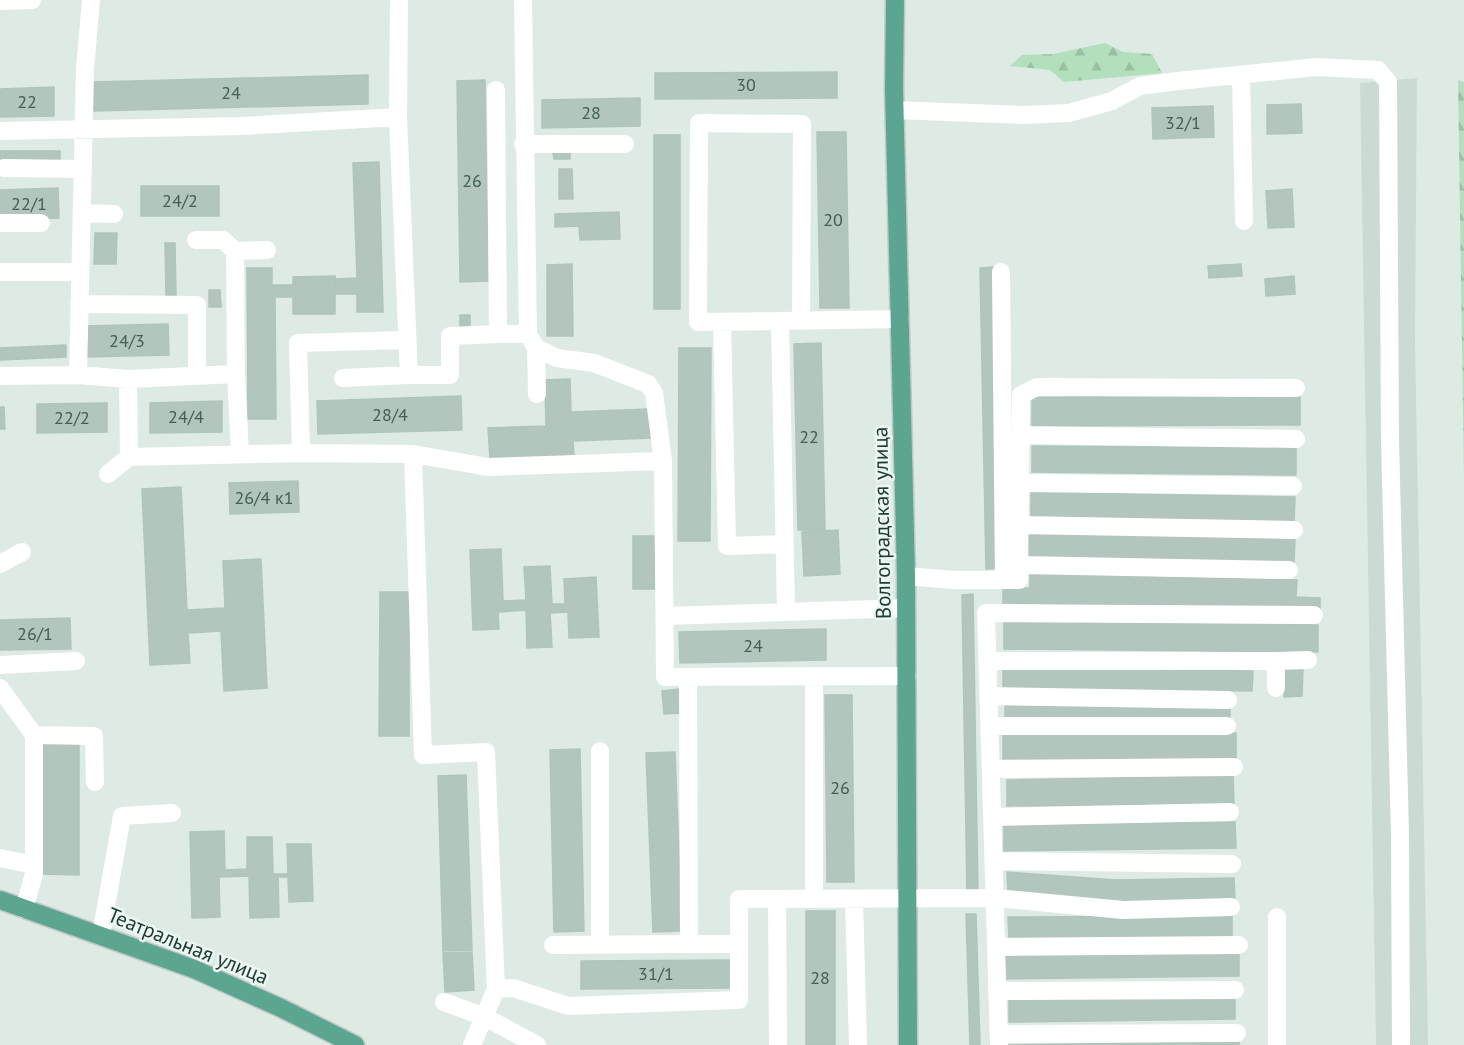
<svg xmlns="http://www.w3.org/2000/svg" width="1464" height="1045" font-family="'PT Sans',sans-serif">
<defs>
<pattern id="forest-firs" width="22" height="20" patternUnits="userSpaceOnUse" patternTransform="scale(1.5)"><rect width="22" height="20" fill="#b3dfbd"/><path d="M5 1l3.5 6h-7zM16 11l3.5 6h-7z" fill="#9ac0a3"/></pattern>
</defs>
<rect width="100%" height="100%" fill="#ddebe4"/>
<path fill="#cbdbd3" d="M1417,78l-2,263 13,704h-52l-16,-962z"/>
<path fill="url(#forest-firs)" d="M1105,43l18,9 29,2 10,19 -98,9 -14,-12 -40,-4 12,-11 31,-1z
M1458,80l6,2v399z"/>
<path fill="#b2c6bd" stroke="#afc5bb" stroke-width="1.5" d="M837,72v26l-182,1v-26z
M368,75v29l-274,7v-29z
M485,80l3,201 -28,1 -3,-201z
M54,87v29l-54,1v-28z
M640,98v28l-98,2v-28z
M1301,104l1,29 -35,1v-29z
M1213,106l1,31 -61,2 -1,-31z
M817,132h29l3,176h-29z
M654,135h26v174h-26z
M0,151h60v11h-60z
M570,151v8h-16l-1,-7z
M379,162l4,150h-26v-18h-22v-15l22,-1 -4,-115z
M559,169h13l1,30h-14z
M141,186h78v30h-78z
M58,188l1,30 -59,2v-30z
M1292,189l2,38 -26,1 -2,-37z
M619,212l1,27 -40,1 -1,-14 -24,1v-13z
M95,233h22l-1,31h-22z
M165,243h10l1,54h-10z
M572,264l1,72h-26v-71z
M1241,264l1,12 -33,2 -1,-12z
M993,267l6,301 -13,1 -6,-301z
M247,268h25v17h21v-8l42,-1v38h-42v-17h-18l1,122h-28z
M1294,276l1,18 -29,2 -1,-17z
M209,290h11l1,17h-12z
M460,315h10v13h-10z
M168,324l1,31 -83,2 -1,-31z
M821,343l4,187h-27l-4,-186z
M66,345v12l-66,3v-12z
M679,348h32l-1,193h-32z
M570,379l1,33 78,-3 1,29 -77,3 1,14 -84,3 -2,-30 58,-2 -1,-46z
M461,396l1,34 -144,4 -1,-33z
M1300,396v29l-268,1v-29z
M222,401v31l-72,1v-30z
M107,403v29l-70,1v-29z
M0,407h4l1,22h-5z
M1032,446l264,2v27l-264,-3z
M298,481l1,31 -69,2 -1,-31z
M181,487l6,123 38,-2 -2,-47 38,-2 6,129 -43,3 -3,-60 -33,2 2,30 -40,2 -8,-176z
M1031,492l264,5 -1,26 -263,-5z
M838,530l2,44 -36,2 -2,-44z
M1028,533l267,5 -1,25 -267,-5z
M633,536h26v53h-26z
M501,549l2,52 23,-1 -2,-33 26,-1 2,38h13l-1,-25 32,-2 3,60 -30,1 -1,-26 -18,1 2,34 -25,1 -1,-38 -28,2 1,17 -26,1 -3,-80z
M1030,574l267,6 -1,17 24,1v11l-317,-6v-15h27z
M380,592h29v144h-30z
M973,594l5,301h-11l-5,-300z
M70,618l1,31 -71,1v-30z
M1004,622l314,3v27l-314,-3z
M826,629v31l-146,3 -1,-31z
M1285,667h18l-1,29 -18,1z
M1003,668l250,3 -1,20 -249,-3z
M680,689l2,24 -18,1 -2,-23z
M825,695h27l2,187h-27z
M1005,706l225,2v11l-225,-1z
M1003,732l233,1v27l-233,-1z
M79,740v135l-37,-1 1,-133z
M580,749l4,182 -30,1 -4,-182z
M675,752l7,179 -29,1 -7,-179z
M466,775l6,175 -29,1 -5,-175z
M1233,776l1,27 -227,3v-26z
M1235,822l1,26 -232,3v-26z
M224,831l1,39 22,-1v-32h25l1,37h15l-1,-30h24l2,57 -24,1 -1,-25h-10l1,40 -29,1 -1,-42 -30,1 1,40 -28,1 -2,-86z
M1007,872l109,8 118,-2 1,20 -120,4 -107,-8z
M806,911h29v134h-29z
M966,914h10l4,131h-10z
M1232,916v21l-223,2 -1,-22z
M472,952l2,38 -29,2 -2,-39z
M1239,953v23l-235,3v-24z
M731,960v28l-150,1v-28z
M1235,998v21l-226,3v-22z
M1239,1042v3h-233z"/>
<g fill="none" stroke-linecap="round" stroke-linejoin="round">
<g stroke="#c0c8c6" stroke-width="21">
<path id="major" d="M895,0l-1,89 12,487 2,469
M0,900l194,69 87,39 74,37"/>
</g>
<path stroke="#fff" stroke-width="18" d="M523,0l5,334 8,14 1,46
M0,1l32,-1
M1241,76l3,145
M496,90l2,244h30
M895,110l128,5 46,-2 43,-12 28,-15 38,-5 139,-14 61,3 10,12 2,358 10,395 1,210
M0,131l241,-5 157,-9
M523,144h102
M4,168l79,1
M82,213l32,1
M0,223h41
M196,240h27l12,11 32,-1
M235,251l1,123 4,80
M0,272h79
M1001,272l3,308
M79,304l118,1v70
M780,321l-82,1 1,-199 103,1 -1,197
M722,322l5,224 58,-2
M536,348l21,10 37,5 54,21 6,9 9,68
M78,375l7,-306 6,-69
M409,375h41v-39l48,-2
M0,376l78,-1 50,4 108,-5
M343,378l66,-3 -11,-258 1,-117
M128,379l1,78
M1021,435l275,4
M301,453l112,1 75,13 175,-6 2,216 242,-1
M413,454l10,301 63,-3 10,237
M108,474l21,-17 172,-4 -3,-110 109,-3
M1020,483l273,3
M1020,525l274,5
M0,564l22,-12
M1020,565l269,5
M906,576l49,4h64l2,-185 16,-8 259,1
M786,612l-6,-291 120,-2
M666,616l240,-8
M987,661h289v27
M1276,661l32,-1
M0,665l76,-4
M814,676v223
M688,677l1,267h50
M0,688l34,47 60,1 1,46
M989,696l239,4
M990,726h237
M991,769l243,-2
M993,817l237,-5
M0,858l34,7
M994,861l238,3
M777,899l1,146
M854,899l4,146
M24,909l10,-35v-139
M101,935l21,-119 50,-3
M553,945l136,-1
M600,945v-194
M997,947l242,-2
M998,991l237,-1
M444,1002l41,15 52,28
M999,1034l238,-1
M472,1045l24,-56 17,-1 55,18 171,-6v-101l257,-1 127,12 108,-3
M999,1045l-13,-432 328,2
M1277,1045v-128"/>
<use href="#major" stroke="#5ca691" stroke-width="18"/>
</g>
<g text-anchor="middle" stroke-width="5" stroke-linejoin="round" paint-order="stroke">
<g font-size="18" fill="#425e56">
<text x="746" y="91">30</text>
<text x="231" y="99">24</text>
<text x="27" y="108">22</text>
<text x="591" y="119">28</text>
<text x="1183" y="129">32/1</text>
<text x="472" y="187">26</text>
<text x="180" y="207">24/2</text>
<text x="29" y="210">22/1</text>
<text x="833" y="226">20</text>
<text x="127" y="347">24/3</text>
<text x="390" y="421">28/4</text>
<text x="186" y="423">24/4</text>
<text x="72" y="424">22/2</text>
<text x="809" y="443">22</text>
<text x="264" y="504">26/4 к1</text>
<text x="35" y="640">26/1</text>
<text x="753" y="652">24</text>
<text x="840" y="794">26</text>
<text x="656" y="980">31/1</text>
<text x="820" y="984">28</text>
</g>
<g font-size="21" fill="#1d3c33" stroke="#edf7f2">
<text transform="translate(882 523) rotate(-91)" y="7">Волгоградская улица</text>
<text transform="translate(188 946) rotate(22)" y="7">Театральная улица</text>
</g>
</g>
</svg>
